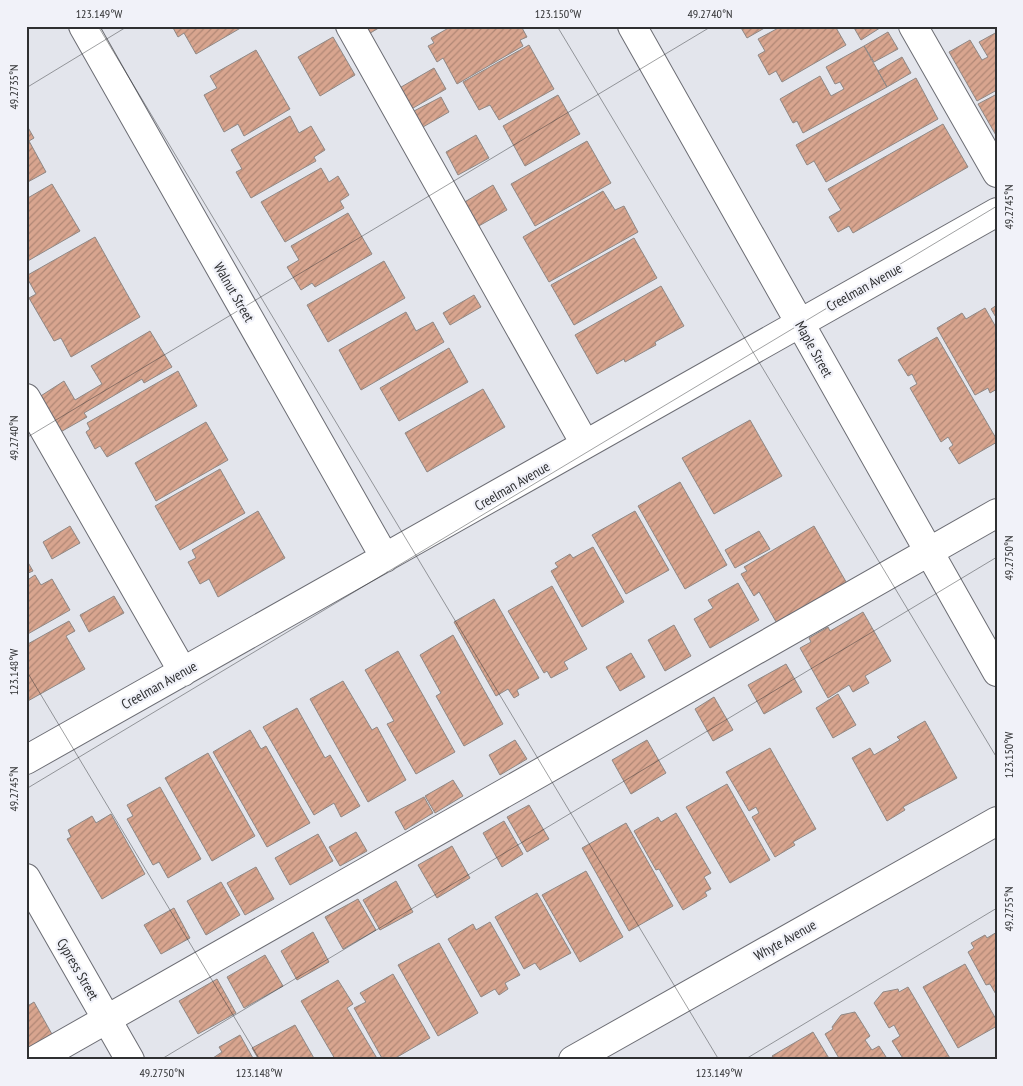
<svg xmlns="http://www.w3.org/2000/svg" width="1023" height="1086" font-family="'PT Sans Narrow',sans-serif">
<defs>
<pattern id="building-hatch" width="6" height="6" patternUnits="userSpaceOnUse" patternTransform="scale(1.25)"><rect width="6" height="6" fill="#d8a58f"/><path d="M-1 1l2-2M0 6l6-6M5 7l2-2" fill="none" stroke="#b08775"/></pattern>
</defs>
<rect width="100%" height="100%" fill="#e3e5ec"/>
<path fill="url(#building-hatch)" stroke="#8f8885" d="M172,26h72l-48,28 -12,-21 -6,4z
M362,26h20l-15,9z
M452,26h69l6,11 -7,3 3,6 -66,38 -14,-26 -6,4 -9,-16 6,-3 -3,-5z
M740,26h28l-21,12z
M782,26h53l11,19 -64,37 -6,-11 -7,4 -11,-20 7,-4 -7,-12z
M853,26h30l-22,14z
M888,32l10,17 -24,13 -10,-16z
M997,32v58l-20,11 -28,-49 21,-12 12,20 6,-3 -9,-15z
M333,37l22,38 -35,21 -22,-39z
M529,45l25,44 -55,31 -9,-15 -11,5 -16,-28z
M864,46l23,41 -84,46 -6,-12 -4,2 -13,-24 40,-23 11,20 13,-7 -4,-7 -5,2 -9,-17z
M256,50l34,59 -46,27 -6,-12 -14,8 -20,-37 13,-7 -7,-12z
M902,57l9,16 -24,14 -9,-16z
M434,68l12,21 -38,22 -12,-21z
M916,78l22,41 -112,63 -12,-21 -7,4 -11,-20z
M997,94v43l-19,-33z
M558,95l22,39 -55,32 -22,-40z
M441,97l8,15 -26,15 -9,-16z
M290,116l9,17 12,-7 14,24 -11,7 2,4 -65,37 -15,-26 6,-3 -11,-19z
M26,124l8,14 -5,3 17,31 -20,11z
M943,124l25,43 -115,66 -4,-7 -11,6 -9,-15 12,-7 -13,-21z
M476,135l13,23 -31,17 -12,-23z
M587,141l24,42 -76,43 -24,-42z
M321,168l8,14 9,-6 11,19 -9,6 4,7 -59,34 -24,-40z
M52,184l28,47 -54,31v-63z
M493,185l14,25 -30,17 -14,-24z
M603,191l12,19 9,-4 14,26 -89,50 -26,-45z
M348,213l24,41 -57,33 -3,-4 -11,7 -14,-23 12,-7 -8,-14z
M95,237l45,80 -69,40 -10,-19 -7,3 -25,-43 7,-4 -10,-18z
M634,238l23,40 -83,47 -23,-40z
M384,261l21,37 -77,44 -21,-37z
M661,286l23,40 -29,16 1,3 -31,17 -1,-3 -27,15 -22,-39z
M474,295l7,12 -31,18 -7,-12z
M997,305v14l-6,-10z
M985,308l12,21v60l-7,4 -2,-5 -13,7 -38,-67 25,-15 4,6z
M406,312l10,19 17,-9 11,20 -83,48 -22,-40z
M150,331l22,36 -28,16 -2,-4 -58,34 3,4 -30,17 -21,-35 28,-18 11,19 27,-16 -11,-18z
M937,337l60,103v2l-38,22 -10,-16 4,-3 -5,-8 -7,5 -31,-54 7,-4 -5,-10 -4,2 -10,-16z
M449,348l19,34 -69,39 -19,-33z
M178,371l19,35 -90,51 -7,-11 -5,3 -9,-17 4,-3 -3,-6z
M483,389l22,38 -78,45 -22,-39z
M750,420l32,56 -68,38 -32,-56z
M206,422l22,38 -72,41 -21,-38z
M220,469l25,44 -65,37 -25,-44z
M680,482l47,83 -42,24 -47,-83z
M258,511l27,47 -67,39 -9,-18 -9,5 -12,-22 8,-4 -4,-8z
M635,511l34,59 -43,24 -34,-59z
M70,526l10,17 -28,16 -9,-17z
M814,526l35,61 -70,40 -20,-35 -5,4 -13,-22 6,-3 -3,-4z
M759,531l11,18 -35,19 -10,-18z
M593,547l31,55 -42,25 -31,-56 7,-4 -3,-4 15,-9 3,4z
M26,559l7,12 -7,3z
M35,575l6,10 11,-6 18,31 -44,25v-54z
M738,583l21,37 -49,28 -16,-29 19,-11 -5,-8z
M552,586l35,63 -23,13 4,7 -17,9 -4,-7 -3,2 -36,-62z
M114,596l10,17 -35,19 -9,-17z
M494,599l45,79 -22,12 2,5 -5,3 -6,-9 -12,7 -42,-74z
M863,612l28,49 -26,15 4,7 -16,9 -4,-7 -21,13 -28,-50 11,-6 -2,-4 19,-11 2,4z
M69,621l6,10 -9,5 19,33 -59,33v-57z
M674,625l17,31 -26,15 -17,-31z
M453,635l50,89 -39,22 -28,-50 5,-3 -21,-38z
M398,651l57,101 -39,22 -29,-50 7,-3 -29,-51z
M631,653l14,24 -25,14 -14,-24z
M786,664l16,28 -38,22 -16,-29z
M343,681l29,49 5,-3 29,53 -38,22 -58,-103z
M838,694l18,31 -23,13 -17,-30z
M714,697l19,33 -20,11 -18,-32z
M297,708l28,50 5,-3 30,51 -19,11 -7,-14 -20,12 -51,-88z
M925,721l32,57 -54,29 2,3 -18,11 -35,-63 18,-10 4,7 26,-15 -3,-3z
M250,730l11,19 5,-3 44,77 -43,24 -54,-95z
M515,740l12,19 -27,16 -11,-20z
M647,740l19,33 -35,21 -19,-34z
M770,748l46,81 -23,13 2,3 -20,12 -23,-40 7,-4 -3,-6 -7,4 -23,-39z
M208,753l47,83 -43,25 -47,-83z
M453,780l10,16 -28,17 -10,-17z
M727,784l43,76 -40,23 -44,-76z
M160,787l41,72 -33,19 -9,-16 -6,3 -26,-46 6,-3 -6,-11z
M424,797l9,16 -28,17 -10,-18z
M529,805l20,34 -22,13 -20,-35z
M676,813l35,60 -7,4 7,12 -6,3 2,4 -24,14 -24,-41 -3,1 -22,-39 24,-14 3,5z
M111,814l34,60 -43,25 -35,-60 4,-2 -3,-7 24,-14 4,7z
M504,821l19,33 -21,13 -19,-34z
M626,823l47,83 -44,25 -47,-83z
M356,832l11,19 -27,15 -11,-19z
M318,834l15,27 -43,24 -15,-27z
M452,846l18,32 -33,20 -19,-33z
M256,867l18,32 -29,16 -18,-32z
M586,871l37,66 -43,25 -38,-67z
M396,881l17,31 -33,18 -17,-30z
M221,882l19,33 -34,20 -19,-34z
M537,893l34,60 -31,17 -5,-7 -11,6 -29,-52z
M358,899l18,31 -33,19 -18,-32z
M174,908l16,30 -29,16 -17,-29z
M490,922l30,53 -15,8 3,6 -9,6 -4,-6 -14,8 -33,-58 25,-15 3,6z
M313,932l16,30 -32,18 -16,-29z
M997,932v64l-7,-12 -4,1 -18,-33 6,-4 -3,-5 14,-8 2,3z
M439,943l39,70 -40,23 -40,-71z
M265,955l18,31 -39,22 -17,-31z
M965,964l32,57v5l-39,22 -35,-61z
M393,974l37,64 -38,22h-9l-29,-52 12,-6 -6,-9z
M217,979l19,34 -38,21 -19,-33z
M338,980l15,24 -6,4 31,52h-44l1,-1 -34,-58z
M908,987l43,73h-47l-12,-19 8,-5 -6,-11 -5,3 -15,-25 9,-11 15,-3 1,3z
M34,1002l19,34 -27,15v-44z
M855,1012l15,24 -5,4 7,10 7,-4 9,14h-48l-15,-26 8,-5 -1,-2 9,-12z
M295,1025l20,35h-56l-7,-12z
M813,1032l17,28h-55l-3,-4z
M240,1035l14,25h-44l12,-8 -3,-5z"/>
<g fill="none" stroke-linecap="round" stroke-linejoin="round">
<g stroke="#6c6d74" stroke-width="30">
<path id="minor" d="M83,26l302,532
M350,26l235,418
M632,26l365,646
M913,26l84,147
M26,398l157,274
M26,760l971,-548
M26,878l104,182
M35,1060l962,-547
M573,1060l424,-239"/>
</g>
<use href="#minor" stroke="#fff" stroke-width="28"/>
</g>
<path fill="none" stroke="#2f3032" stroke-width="1" stroke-opacity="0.45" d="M98,26l621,1034M557,26l440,732M26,88l102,-62M26,438l686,-412M26,670l234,390M26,789l971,-583M160,1060l837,-503M744,1060l253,-152"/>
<g text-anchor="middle" stroke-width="4.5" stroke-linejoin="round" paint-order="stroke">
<g font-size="14" fill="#2f3032" stroke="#f1f2f9">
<text transform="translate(864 287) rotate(-29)" y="5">Creelman Avenue</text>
<text transform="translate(234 292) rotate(60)" y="5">Walnut Street</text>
<text transform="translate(814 349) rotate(61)" y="5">Maple Street</text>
<text transform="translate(512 486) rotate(-30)" y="5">Creelman Avenue</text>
<text transform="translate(159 685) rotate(-29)" y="5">Creelman Avenue</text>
<text transform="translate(785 940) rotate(-29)" y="5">Whyte Avenue</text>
<text transform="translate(78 969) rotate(60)" y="5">Cypress Street</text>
</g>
</g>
<rect width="1023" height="1086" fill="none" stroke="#f1f2f9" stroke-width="55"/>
<rect x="28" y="28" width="968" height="1030" fill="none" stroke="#2f3032" stroke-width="2"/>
<g font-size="12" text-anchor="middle" fill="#2f3032">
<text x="99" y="18">123.149°W</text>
<text x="558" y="18">123.150°W</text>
<text x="710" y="18">49.2740°N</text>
<text transform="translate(14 87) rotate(-90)" y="4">49.2735°N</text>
<text transform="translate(1009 207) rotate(-90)" y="4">49.2745°N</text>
<text transform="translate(14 438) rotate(-90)" y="4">49.2740°N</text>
<text transform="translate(1009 558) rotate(-90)" y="4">49.2750°N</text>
<text transform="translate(14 672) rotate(-90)" y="4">123.148°W</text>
<text transform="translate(1009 755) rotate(-90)" y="4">123.150°W</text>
<text transform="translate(14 789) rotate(-90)" y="4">49.2745°N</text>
<text transform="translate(1009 909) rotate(-90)" y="4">49.2755°N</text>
<text x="162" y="1077">49.2750°N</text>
<text x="259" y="1077">123.148°W</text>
<text x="719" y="1077">123.149°W</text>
</g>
</svg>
